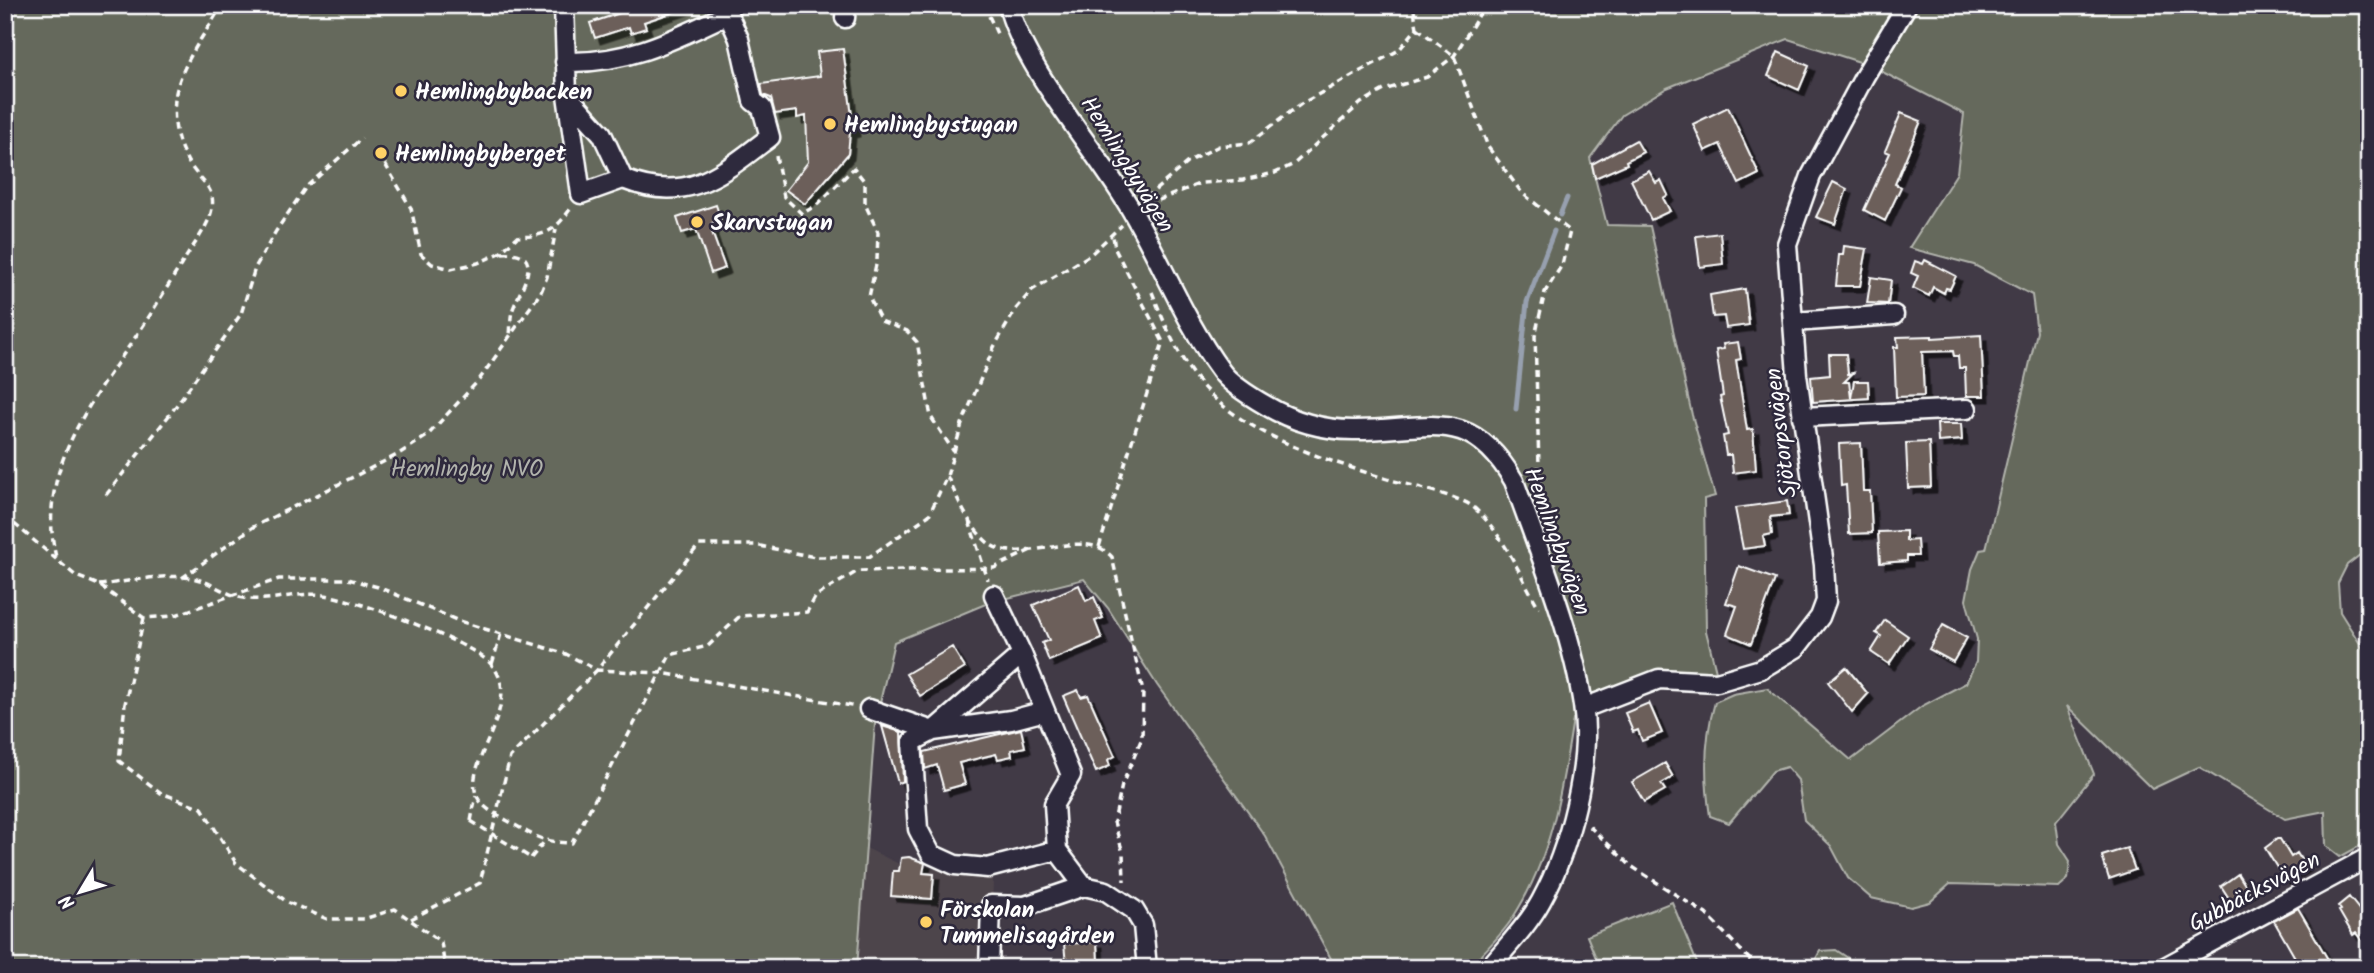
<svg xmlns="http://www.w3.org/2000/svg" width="2374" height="973" font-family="Kalam,sans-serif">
<defs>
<filter id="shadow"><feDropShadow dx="5.5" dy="5.5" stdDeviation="0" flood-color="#0009"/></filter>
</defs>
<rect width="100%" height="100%" fill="#413a46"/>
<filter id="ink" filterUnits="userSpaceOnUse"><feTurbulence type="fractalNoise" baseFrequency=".0143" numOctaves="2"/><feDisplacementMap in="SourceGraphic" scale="14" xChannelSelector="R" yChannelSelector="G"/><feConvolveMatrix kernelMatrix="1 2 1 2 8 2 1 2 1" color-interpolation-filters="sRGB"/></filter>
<g filter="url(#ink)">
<path fill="#4e454c" d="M866,848l33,16 94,13 -2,91h-134z"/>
<path fill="#65695b" stroke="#b2b4ad" stroke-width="2" d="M5,5h2364v543l-22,17 -9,18 2,29 29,46v183l-29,16 -14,-11 -1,-35 -40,8 -86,-52 -47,22 -85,-83 27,68 -38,48 3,22 11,17 -2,18 -9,8 -109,-3 -20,18 -19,5 -40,-9 -23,-20 -17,-32 -27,-26 -6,-40 -11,-13 -14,4 -44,52 -19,-7c-6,-39 -6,-77 5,-114l18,-8 34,-6 84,72 71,-54 44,-23 10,-21 1,-23 -11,-39 6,-31 8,-19 6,-1 51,-217 -5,-37 -58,-30 -65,-17 48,-75 7,-59 -95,-49 -81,-26 -121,49 -45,27 -32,43 17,67 43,1 42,189 23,81 -11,3 2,132 12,48 -87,13 -58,27c-11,70 -21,139 -61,200 -11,17 -29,33 -43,49h-133l-71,-132 -108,-151 -49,-77 -24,-29 -96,24 -94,39 -19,82 -18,244h-852z
M1672,902l27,66h-99l-13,-32z
M1836,950l12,8 5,10h-42l9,-17z"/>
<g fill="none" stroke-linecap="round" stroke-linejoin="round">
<path stroke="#97a0af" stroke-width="5" d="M1560,215l7,-17
M1516,409l11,-107 27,-71"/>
</g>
<path fill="#6c5f5a" stroke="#fff" stroke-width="2" filter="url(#shadow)" d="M621,5h65v3l-42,14 2,6 -15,5 -2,-6 -34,11 -5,-15 33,-11z
M843,49l11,82 -4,1 -2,22 -43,50 -19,-14 22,-28 -2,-46 -9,2v-7l-22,3 -4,-16 -8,-3 -2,-11 59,-8 -3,-24z
M1778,52l31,14 -10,24 -31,-14z
M1728,107l31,67 -20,10 -19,-40 -15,7 -12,-27z
M1901,113l20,8 -26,63 6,3 -16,34 -21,-11 26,-57 -5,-2z
M1636,140l7,12 -17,9 1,3 -32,14 -3,-14z
M1649,171l7,12 5,-3 7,15 -5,3 7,13 -19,9 -20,-40z
M1833,182l14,7 -12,35 -19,-7z
M716,205l5,15 -9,3v9l13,36 -14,5 -15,-44 -14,4 -5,-15z
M1720,233l3,31 -23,3 -4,-31z
M1844,246l23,3 -7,37h-24l3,-31h4z
M1925,260l31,16 -6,13 -4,-1 -2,5 -11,-6 -4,9 -16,-8 5,-12 -7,-3 4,-12 8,3z
M1871,277l20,3 -3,24 -21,-1z
M1745,289l4,36 -23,3 -2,-12 -11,1 -3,-22z
M1981,335l3,61h-18l-1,-28h-6l-1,-12h-4l-1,-5 -31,1 2,44 -28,1 -2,-50h4l-1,-10 35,-1v2z
M1738,342l3,17 -5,1 11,70 6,-1 3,41 -23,3 -2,-18h-5l-3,-19 5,-1 -8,-38 3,-1 -7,-46 8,-1 -1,-5z
M1829,354h17l2,20 5,-1 -9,9h5l2,16 3,-17h14l1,17 -56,4 -2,-25 19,-2z
M1937,424h24l1,16 -24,2z
M1929,442l2,45 -23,1 -2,-45z
M1861,443l2,48h7l2,42 -23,1 -3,-49 -5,1 -2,-42z
M1787,501l2,14 -19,2 2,17 -9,2 2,10 -22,3 -8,-41z
M1906,531v10l11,-1 1,16h-11v5l-27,2 -2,-31z
M1739,566l36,13 -24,65 -24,-10 10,-28 -11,-3z
M1079,585l7,16 8,-4 9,21 -8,3 7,18 -53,22 -7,-18 7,-3 -16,-35z
M1885,620l23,16 -19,28 -18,-12 10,-16 -5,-3z
M1943,625l24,13 -14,24 -24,-13z
M952,647l13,21 -45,28 -14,-22z
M1846,667l22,27 -16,18 -24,-30z
M1078,690l3,7 7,-2 27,61 -7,4 2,6 -14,6 -33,-76z
M1649,703l13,30 -20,8 -4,-11 -5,2 -8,-19z
M882,726l19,6 2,49 -5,2z
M1021,729l4,18 -14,3 1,6 -14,3 -2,-5 -37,9 6,21 -21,6 -7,-25 -12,4 -1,-17z
M1665,763l8,14 -12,7 4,6 -21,12 -12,-20z
M2277,839h3l11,18 6,-4 8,13 -21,13 -19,-31z
M2127,848l8,22 -26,9 -7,-23z
M909,857l16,6 -2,10 11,1 -2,25 -41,-3 2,-25h6l2,-13z
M2238,874l11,17 -17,12 -11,-17z
M2349,897l20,25v27l-13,-16 -3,2 -14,-24 2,-1 -3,-4z
M2298,908l35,60h-32l-27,-47z
M1097,942l1,20 -32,2 -2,-20z"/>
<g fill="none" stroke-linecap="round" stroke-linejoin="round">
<g stroke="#fff" stroke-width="23">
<path id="minor" d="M564,5l3,90 14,99 42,-15 -21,-45 -35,-39
M1008,5c17,67 90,146 125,208 30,52 52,109 88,158 9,13 32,27 46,35 25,15 56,24 86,24 73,1 116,-27 161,51 25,71 58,151 69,224 9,58 -14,145 -42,196 -13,24 -34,45 -52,67
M845,18l1,-13
M565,62c62,2 108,-22 163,-48l11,25 14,62 9,7 8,29c-50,38 -82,68 -147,42
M1793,322l101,-7
M1802,417l165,-8
M994,595l28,59
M1584,708l75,-29 58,3 44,-13 35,-21 24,-31 6,-16 -2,-36 -27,-190 -10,-131 24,-68 53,-99 43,-72
M869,709l64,22 78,-11 34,-9
M1057,850l-3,-46 17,-29 -49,-121 -89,77 -21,11 6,87 13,25 24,11 33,3 69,-18 27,36
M989,968l2,-63 34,1 59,-20 22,5 28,19 9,15 4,43
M2163,968l206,-111"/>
</g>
<path stroke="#fff" stroke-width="3.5" stroke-dasharray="7 5" stroke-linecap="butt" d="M984,5l15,33
M1417,28l37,28 34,91 34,46 48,38 -8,34 -17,27 -10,44 5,162
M776,156l8,41 18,17 16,-10 36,-36 11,14v22l13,28 -1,28 -8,37 12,24 26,10 10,11 14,75 23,35
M385,164l26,44 10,46 11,10 19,5 27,-6 22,-10 17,-16c29,-1 37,-5 54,-29
M1146,198l43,-37 30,-15 30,-3 52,-39 98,-54 18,-22 -4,-23
M1147,205l54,-22 42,-3 32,-7 19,-9 67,-61 23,-13 43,-13 27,-21 31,-51
M502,253c48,-3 16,38 10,59 -2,7 -1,15 -2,23
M1152,292c14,35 28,71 54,98 44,47 125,72 185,90 18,5 69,17 81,26 31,26 47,68 67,102
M947,476c11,23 23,54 44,69 31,21 93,-20 121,12l31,134 -1,47 -20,47 -8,37 9,31 1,28
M106,495l65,-82 70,-99 14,-46 21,-37 30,-44 56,-49
M5,516l71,60 23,9 45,33 29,-2 106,-37h69l30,8 81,34 107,33 31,16 64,3 191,33
M969,521l19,59
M1099,547l64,-205 -48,-93 -2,-13
M56,557c-22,-90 42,-164 89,-234 12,-19 24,-39 36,-58 9,-15 21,-30 28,-46 12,-32 -9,-35 -22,-59 -11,-19 -14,-39 -12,-61 4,-33 31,-66 47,-94
M182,578l71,-51 144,-72 30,-19 52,-56 62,-88 6,-15 9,-48
M99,585c31,-3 71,-14 101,-5 15,5 27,15 44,18 26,5 54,-7 80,-3 32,4 144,46 166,68 37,38 -26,96 -14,131 5,14 21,21 32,27 26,15 33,21 64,22l98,-188 38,-9 32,-30 67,-4 9,-16 42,-25 136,-3 41,-20
M144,618l-19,86 -6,57 42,32 41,15 34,55 51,39 40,17h37l31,-10 46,33 4,26
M492,664l9,-30
M471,821l5,-26
M1589,826l42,40 75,48 52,54
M531,858l13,-16
M411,919l69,-36 30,-126 87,-87 102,-125h56l60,12h54l60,-42 18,-39 15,-52 32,-77 22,-38 16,-19 58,-35 32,-30"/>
<use href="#minor" stroke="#2f2a3d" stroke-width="18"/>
<path stroke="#fff" stroke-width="3.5" stroke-dasharray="7 5" stroke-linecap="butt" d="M471,821l60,37"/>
</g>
</g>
<g fill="#ffd166" stroke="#2f2a3d" stroke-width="2.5">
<circle cx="401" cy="91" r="7"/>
<circle cx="830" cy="124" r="7"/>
<circle cx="381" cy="153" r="7"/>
<circle cx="697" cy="222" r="7"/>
<circle cx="926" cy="922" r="7"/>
</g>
<g text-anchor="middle" stroke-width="5" stroke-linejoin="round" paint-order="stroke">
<g font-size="23" font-weight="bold" fill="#fff" stroke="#2f2a3d" text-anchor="start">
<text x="415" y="99">Hemlingbybacken</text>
<text x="844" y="132">Hemlingbystugan</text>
<text x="395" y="161">Hemlingbyberget</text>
<text x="711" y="230">Skarvstugan</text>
<text x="940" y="917">Förskolan<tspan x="940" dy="26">Tummelisagården</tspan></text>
</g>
<g font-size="23" fill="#fff" stroke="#2f2a3d">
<text transform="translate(1128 164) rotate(58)" y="8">Hemlingbyvägen</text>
<text transform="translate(1780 433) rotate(-97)" y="8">Sjötorpsvägen</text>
<text transform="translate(1558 541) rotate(70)" y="8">Hemlingbyvägen</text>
<text transform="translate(2254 891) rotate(-28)" y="8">Gubbäcksvägen</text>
</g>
<g font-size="23" fill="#b2b4ad" stroke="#2f2a3d">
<text x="467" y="476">Hemlingby NVO</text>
</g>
</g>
<rect width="2374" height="973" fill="none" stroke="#2f2a3d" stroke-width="28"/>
<rect x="14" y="14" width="2346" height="945" fill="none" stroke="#fff" stroke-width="2.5" filter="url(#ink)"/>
<g transform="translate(80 892) rotate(232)" stroke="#2f2a3d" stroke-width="5" paint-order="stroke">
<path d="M0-5L12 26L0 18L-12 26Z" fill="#ffffff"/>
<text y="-10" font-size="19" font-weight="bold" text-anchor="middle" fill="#ffffff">N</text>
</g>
</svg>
